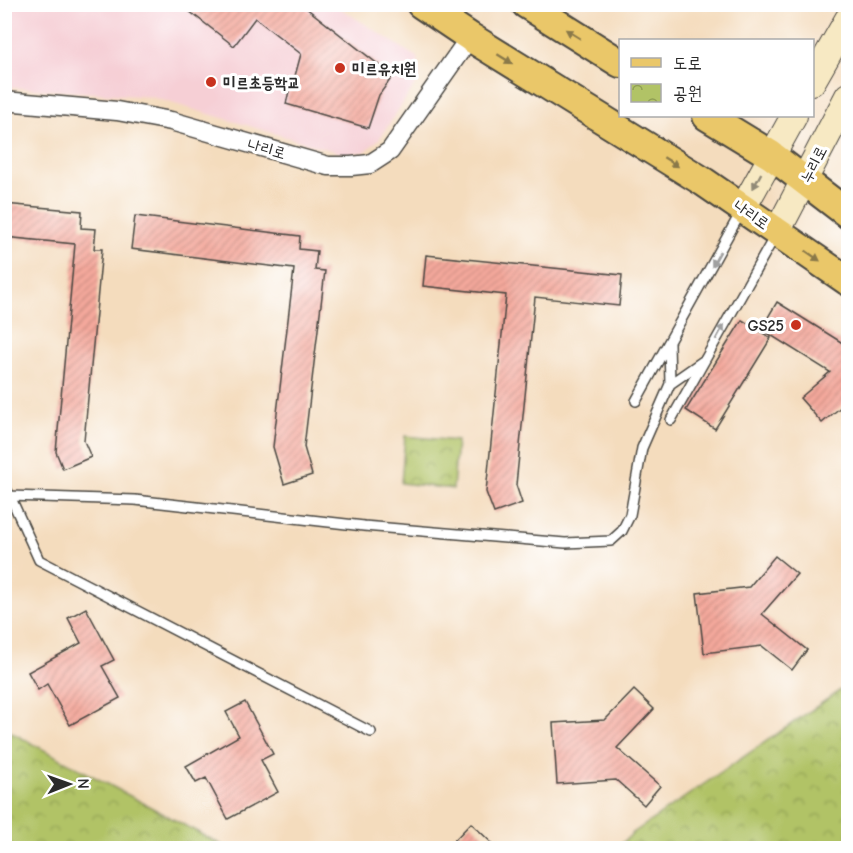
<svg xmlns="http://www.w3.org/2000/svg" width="853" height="853" font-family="'Comic Neue','Poor Story',sans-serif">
<defs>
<pattern id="park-crowns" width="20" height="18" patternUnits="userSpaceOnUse" patternTransform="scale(1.5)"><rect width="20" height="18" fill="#b1c366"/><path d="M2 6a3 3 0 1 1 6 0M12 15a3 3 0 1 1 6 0" fill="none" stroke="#909f54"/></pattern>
<pattern id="building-hatch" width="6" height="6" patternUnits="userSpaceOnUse" patternTransform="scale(1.5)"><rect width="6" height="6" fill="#f5a99c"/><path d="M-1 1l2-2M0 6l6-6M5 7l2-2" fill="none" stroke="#c78a7f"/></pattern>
</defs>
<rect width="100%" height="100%" fill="#fff"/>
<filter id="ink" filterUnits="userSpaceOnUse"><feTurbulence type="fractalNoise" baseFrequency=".0167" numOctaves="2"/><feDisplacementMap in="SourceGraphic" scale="12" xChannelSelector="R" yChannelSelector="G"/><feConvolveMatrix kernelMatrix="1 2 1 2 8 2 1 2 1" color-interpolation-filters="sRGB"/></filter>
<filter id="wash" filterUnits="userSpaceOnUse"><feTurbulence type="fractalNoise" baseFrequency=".008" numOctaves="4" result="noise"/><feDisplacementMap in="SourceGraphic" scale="24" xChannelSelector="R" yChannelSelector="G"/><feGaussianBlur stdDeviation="1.35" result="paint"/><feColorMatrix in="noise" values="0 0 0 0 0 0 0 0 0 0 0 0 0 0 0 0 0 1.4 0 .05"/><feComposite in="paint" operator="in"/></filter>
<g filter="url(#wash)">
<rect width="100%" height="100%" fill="#f4dcbd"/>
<path fill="#f6cfd5" d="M4,5h331l83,53 2,19 -40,61 -15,14 -21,2 -193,-57 -146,-10z"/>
<path fill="url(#park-crowns)" stroke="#6e7748" stroke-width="1.5" d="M405,436l52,5 -4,48 -52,-6z
M848,685v163h-231l16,-15z
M4,729h1l222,119h-222z"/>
<g id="blocks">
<path fill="url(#building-hatch)" d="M180,4h121l92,72 -14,19 -11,33 -82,-24 5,-22 4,-6 6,-22 -46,-36 -21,28z
M4,204l78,7 -1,17 15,1 -2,20h8l-18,192 7,16 -28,12 -7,-17 19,-208 -71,-7z
M135,216l165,20 -1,13 18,2 -2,19 10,1 -21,176 8,28 -28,9 -11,-37 21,-178 -163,-20z
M426,255l196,20 -3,31 -84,-9 -19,188 6,18 -28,10 -8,-21 20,-197 -83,-9z
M777,302l72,45v53l-27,23 -22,-25 30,-26 -69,-43z
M742,320l29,18 -56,91 -29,-19z
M775,556l22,18 -35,40 45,36 -15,20 -30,-24 -58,7 -7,-60 52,-6z
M86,608l28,52 -12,6 18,32 -50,27 -23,-41 -9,6 -10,-18 53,-29 -13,-25z
M634,690l20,19 -37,39 43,38 -16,19 -28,-25 -59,4 -4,-61 52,-3z
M245,702l28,52 -12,6 17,32 -50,27 -22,-41 -10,5 -10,-17 53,-30 -13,-24z
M471,823l27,26h-52z"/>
</g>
</g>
<g filter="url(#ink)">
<use href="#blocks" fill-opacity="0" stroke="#494641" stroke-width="1.5"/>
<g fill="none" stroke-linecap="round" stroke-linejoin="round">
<g stroke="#494641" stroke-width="12">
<path id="lane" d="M670,384l33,-23
M636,401l105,-189
M671,420l105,-186
M4,485l6,11 125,4 229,26 201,17 46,-2 11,-10 8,-16 12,-67 28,-64 -1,-41
M10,496l29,64 332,172"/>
</g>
<g stroke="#494641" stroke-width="21">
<path id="street" d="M4,101l113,10 54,10 157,45h23l19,-2 20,-13 80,-114"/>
</g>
<g stroke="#494641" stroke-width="28">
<path id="secondary" d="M812,82l36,-63
M743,208l51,-92
M777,232l71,-136"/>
</g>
<g stroke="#494641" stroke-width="32">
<path id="primary" d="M421,4l49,33 234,145 144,99
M526,4l94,59
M707,116l64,39 77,59"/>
</g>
<use href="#lane" stroke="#fff" stroke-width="9"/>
<use href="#street" stroke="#fff" stroke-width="18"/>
<use href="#secondary" stroke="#f7e9c3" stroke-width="26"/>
<use href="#primary" stroke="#eac769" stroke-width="28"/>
</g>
<defs><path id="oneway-solid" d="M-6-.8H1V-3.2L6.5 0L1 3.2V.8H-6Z" transform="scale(1.5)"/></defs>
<g fill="#8a794a">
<use href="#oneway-solid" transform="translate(573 34) rotate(-148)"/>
<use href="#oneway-solid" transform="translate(505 59) rotate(32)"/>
<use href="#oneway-solid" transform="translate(671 162) rotate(32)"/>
<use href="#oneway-solid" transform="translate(813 256) rotate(35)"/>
</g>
<use fill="#918a77" href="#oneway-solid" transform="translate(757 181) rotate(118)"/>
<g fill="#a0a0a0">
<use href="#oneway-solid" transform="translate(716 259) rotate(119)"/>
<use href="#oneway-solid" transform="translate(720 332) rotate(-61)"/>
</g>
</g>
<g fill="#c8321e" stroke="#fff" stroke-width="2">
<circle cx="340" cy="68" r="6"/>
<circle cx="211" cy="82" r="6"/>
<circle cx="796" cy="325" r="6"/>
</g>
<g text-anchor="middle" stroke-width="6" stroke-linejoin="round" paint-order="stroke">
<g font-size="16" font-weight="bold" fill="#2b2b2b" stroke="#fff" text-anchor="start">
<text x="352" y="74">미르유치원</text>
<text x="223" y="88">미르초등학교</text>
<text x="784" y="331" text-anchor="end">GS25</text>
</g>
<g font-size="16" fill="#2b2b2b" stroke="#fff">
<text transform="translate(267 148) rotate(16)" y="6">나리로</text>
<text transform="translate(813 164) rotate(-63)" y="6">누리로</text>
<text transform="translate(752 214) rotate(35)" y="6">나리로</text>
</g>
</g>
<rect width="853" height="853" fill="none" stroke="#fff" stroke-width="24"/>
<rect x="619" y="39" width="195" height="78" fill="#ffffff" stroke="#aaaaaa" stroke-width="1.5"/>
<rect x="631" y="58" width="30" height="9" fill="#eac769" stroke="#aaaaaa" stroke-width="1.5"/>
<text x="673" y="69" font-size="18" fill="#2b2b2b">도로</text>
<rect x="631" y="84" width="30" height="18" fill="url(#park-crowns)" stroke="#aaaaaa" stroke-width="1.5"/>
<text x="673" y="99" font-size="18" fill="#2b2b2b">공원</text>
<g transform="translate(69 784) rotate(89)" stroke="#ffffff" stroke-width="4.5" paint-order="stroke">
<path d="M0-4.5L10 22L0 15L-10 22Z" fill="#2b2b2b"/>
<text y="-9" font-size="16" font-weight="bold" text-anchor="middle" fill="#2b2b2b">N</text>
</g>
</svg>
